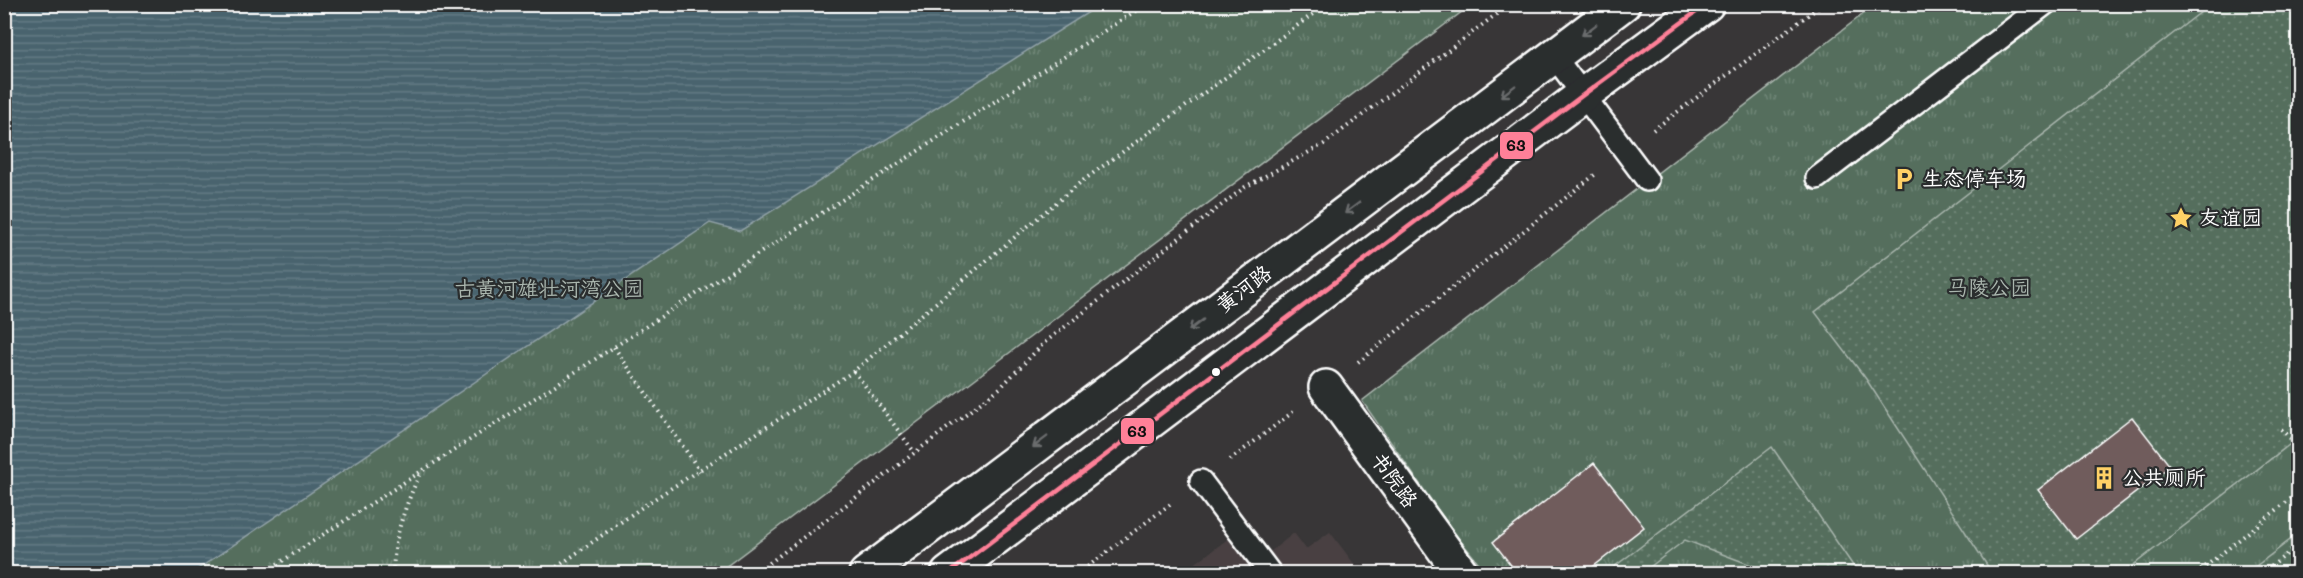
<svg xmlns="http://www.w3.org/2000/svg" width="2303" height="578" font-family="Mali,'LXGW WenKai TC',sans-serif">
<defs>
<pattern id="grass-tufts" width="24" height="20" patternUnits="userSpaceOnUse" patternTransform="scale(1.5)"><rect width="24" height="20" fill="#546e5d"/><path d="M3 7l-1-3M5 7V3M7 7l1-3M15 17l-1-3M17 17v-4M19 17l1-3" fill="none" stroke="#6e8475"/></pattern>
<pattern id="garden-dots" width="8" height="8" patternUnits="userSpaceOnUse" patternTransform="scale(1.5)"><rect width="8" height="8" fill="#546e5d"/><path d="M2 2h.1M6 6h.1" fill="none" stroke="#6e8475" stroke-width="1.8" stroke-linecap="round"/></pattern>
<pattern id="water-rules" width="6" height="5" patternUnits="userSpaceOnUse" patternTransform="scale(1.5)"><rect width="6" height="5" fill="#49646e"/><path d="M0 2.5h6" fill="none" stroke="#647b84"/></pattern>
</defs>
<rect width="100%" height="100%" fill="#383637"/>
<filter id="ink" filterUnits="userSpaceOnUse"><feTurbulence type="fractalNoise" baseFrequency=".0167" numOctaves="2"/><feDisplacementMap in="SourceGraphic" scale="12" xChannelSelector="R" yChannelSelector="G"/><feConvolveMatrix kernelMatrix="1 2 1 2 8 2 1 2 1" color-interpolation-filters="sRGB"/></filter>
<g filter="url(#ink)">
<path fill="#484142" d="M1330,532l31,41 -180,1 48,-36 22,29 43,-34 12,16z"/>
<path fill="url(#grass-tufts)" stroke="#aab6ae" stroke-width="1.5" d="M4,5h1467l-755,569 -711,-1z
M1875,5h423v568h-811l-33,-40 -92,-132z"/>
<path fill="url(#garden-dots)" stroke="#aab6ae" stroke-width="1.5" d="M2210,5h88v433l-175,135h-131l-126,-194 -51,-67z
M1772,447l86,126h-98l-6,-7 -69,-26 -43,33h-36z
M2298,534v39h-51z"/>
<path fill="url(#water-rules)" stroke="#92a2a8" stroke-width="1.5" d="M4,5l1,-1 1095,1 -360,226 -30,-8 -518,350h-187z"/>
<path fill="#6f5c5c" stroke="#fff" stroke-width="1.5" d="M2132,417l38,49 -94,73 -38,-49z
M1594,463l50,64 -59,46h-68l-24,-31z"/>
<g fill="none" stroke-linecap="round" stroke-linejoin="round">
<g stroke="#fff" stroke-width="26">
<path id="service" d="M1554,56l93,124
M1817,178l228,-174
M1201,481l70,93"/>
</g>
<g stroke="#fff" stroke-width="38">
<path id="minor" d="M1326,387l136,187"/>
</g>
<g stroke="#fff" stroke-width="38">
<path id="secondary" d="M866,574l757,-570
M948,574l635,-479 124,-91"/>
</g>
<path stroke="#fff" stroke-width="4" stroke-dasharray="1.5 4.5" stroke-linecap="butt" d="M1653,130l170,-126
M614,347l86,124
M1358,362l239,-189
M854,371l61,82
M2281,429l17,17
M1230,460l63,-48
M262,574l884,-570
M393,574c1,-40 12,-67 28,-103
M547,574l101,-71 206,-132 227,-189 246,-178
M755,574l245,-186 44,-45 201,-156 79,-43 186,-140
M1078,574l95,-72
M2196,574l102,-81
M2262,574l36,-29"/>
<use href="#service" stroke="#2a2d2e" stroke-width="21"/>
<use href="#minor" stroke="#2a2d2e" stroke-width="33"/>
<use href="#secondary" stroke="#2a2d2e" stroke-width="33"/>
<g stroke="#2a2d2e" stroke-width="9">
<path id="bus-1" d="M948,574l635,-479 124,-91"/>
</g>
<use href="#bus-1" stroke="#ff8098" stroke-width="4.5"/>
</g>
<defs><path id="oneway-shaft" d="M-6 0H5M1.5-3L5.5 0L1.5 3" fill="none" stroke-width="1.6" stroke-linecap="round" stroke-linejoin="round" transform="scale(1.5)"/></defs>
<g stroke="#6a6c6d">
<use href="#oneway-shaft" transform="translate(1589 30) rotate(143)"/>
<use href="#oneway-shaft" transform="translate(1508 91) rotate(143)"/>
<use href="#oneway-shaft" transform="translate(1352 208) rotate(143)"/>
<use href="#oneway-shaft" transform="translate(1196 325) rotate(143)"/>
<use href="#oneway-shaft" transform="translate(1040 442) rotate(143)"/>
</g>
</g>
<defs>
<g id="parking-bare" transform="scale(1.8)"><path d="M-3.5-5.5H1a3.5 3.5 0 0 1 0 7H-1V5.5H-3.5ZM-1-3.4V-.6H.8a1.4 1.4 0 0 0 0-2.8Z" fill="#ffd166" stroke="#2a2d2e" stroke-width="2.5" paint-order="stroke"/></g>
<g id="sight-bare" transform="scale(1.8)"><path d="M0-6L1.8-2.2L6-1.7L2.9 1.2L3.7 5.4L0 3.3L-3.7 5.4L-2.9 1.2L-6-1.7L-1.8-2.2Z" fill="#ffd166" stroke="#2a2d2e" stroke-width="2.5" paint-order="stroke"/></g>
<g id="building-bare" transform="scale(1.8)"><path d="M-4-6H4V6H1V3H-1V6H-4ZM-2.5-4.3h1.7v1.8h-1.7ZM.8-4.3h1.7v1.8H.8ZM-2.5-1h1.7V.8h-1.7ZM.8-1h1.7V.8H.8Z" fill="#ffd166" stroke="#2a2d2e" stroke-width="2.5" paint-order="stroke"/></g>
</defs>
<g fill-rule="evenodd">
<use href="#parking-bare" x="1904" y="179"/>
<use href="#sight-bare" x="2181" y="218"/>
<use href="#building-bare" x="2104" y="478"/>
</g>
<circle fill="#fff" stroke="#2a2d2e" stroke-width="2" cx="1216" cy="372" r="5"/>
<g text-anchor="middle" stroke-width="4.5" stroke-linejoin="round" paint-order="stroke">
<g font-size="21" fill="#fff" stroke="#2a2d2e" text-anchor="start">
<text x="1922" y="186">生态停车场</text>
<text x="2199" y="225">友谊园</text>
<text x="2122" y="485">公共厕所</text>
</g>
<g font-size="21" fill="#aab6ae" stroke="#2a2d2e">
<text x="1989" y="295">马陵公园</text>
<text x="549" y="296">古黄河雄壮河湾公园</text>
</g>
<g font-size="21" fill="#fff" stroke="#2a2d2e">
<text transform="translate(1244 289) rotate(-37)" y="7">黄河路</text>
<text transform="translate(1394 480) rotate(54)" y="7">书院路</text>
</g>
</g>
<g stroke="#2a2d2e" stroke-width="2">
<rect x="1499" y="131" width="35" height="29" rx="6" fill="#ff8098"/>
<rect x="1120" y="417" width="35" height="28" rx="6" fill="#ff8098"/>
</g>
<g font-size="16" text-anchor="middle" font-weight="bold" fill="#111">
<text x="1516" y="151">63</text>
<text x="1137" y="437">63</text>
</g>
<rect width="2303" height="578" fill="none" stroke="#2a2d2e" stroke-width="24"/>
<rect x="12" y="12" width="2279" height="554" fill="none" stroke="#fff" stroke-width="2" filter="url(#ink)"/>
</svg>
